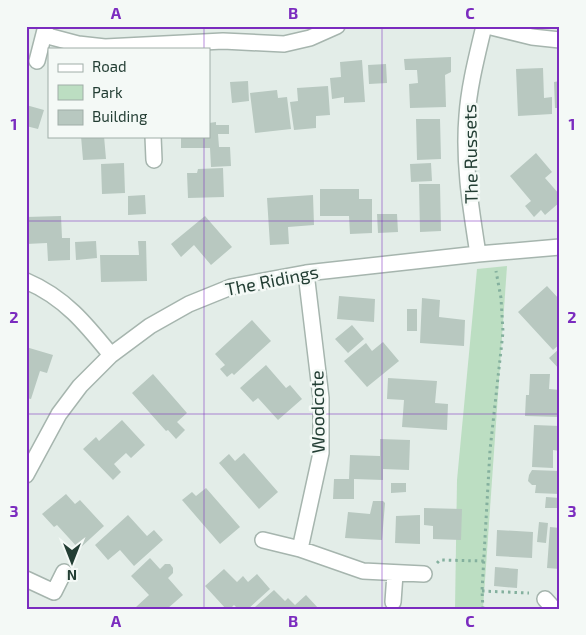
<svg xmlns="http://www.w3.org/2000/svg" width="586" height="635" font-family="'Exo 2',sans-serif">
<rect width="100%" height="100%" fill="#e3ede8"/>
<path fill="#bcdec2" d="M507,266l-24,343h-28l2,-129 20,-211z"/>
<path fill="#b8c8c0" d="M451,57v15l-6,3 1,32 -36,1 -1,-24 9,-1 -1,-13h-12l-1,-11z
M362,60l3,42 -21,1v-6l-12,2 -2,-21 11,-1 -1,-15z
M386,64l1,19 -18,1 -1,-19z
M543,68l1,30 8,-1v17l-34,2 -2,-47z
M248,81l1,20 -17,2 -2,-21z
M560,81v27h-5l-1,-26z
M328,86l2,29 -14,1v12l-22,2 -4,-28 8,-1 -1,-13z
M277,90l1,8 9,-1 4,32 -36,4 -5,-40z
M26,105l18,5 -6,19 -12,-3z
M416,119h24l1,40 -24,1z
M216,122v3h13v9h-11l1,13h11l1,19 -20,1 -1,-19h-29v-12h28v-13z
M81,136h23l2,23 -23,1z
M536,153l16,19 -7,6 15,17v7l-15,13 -4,-5 -7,7 -9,-11 6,-5 -21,-25z
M124,163l1,30 -23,1 -1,-30z
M431,163l1,18 -21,1 -1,-18z
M223,168l1,29 -36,1 -1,-25h10l1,-4z
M419,184h21l1,47 -21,1z
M320,189h39v10h13v34l-22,1 -1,-18h-29z
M145,195l1,19 -18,1v-19z
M313,195l1,30 -26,2 1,17 -19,1 -3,-47z
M377,214h20l1,18 -20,1z
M61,216l1,22h8v22l-22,1 -1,-18 -21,1v-27z
M205,216l27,31 -21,18 -17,-20 -13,12 -10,-13z
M96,241l1,17 -21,2 -1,-18z
M138,241h8l1,40 -46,1 -1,-27h39z
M547,286l13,14v44l-7,6 -35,-38z
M339,296l36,3 -1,23 -37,-3z
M422,298l18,2 -1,17 26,3 -1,26 -44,-3z
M407,309h10v22h-10z
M252,320l19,21 -37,34 -2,-2 -5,4 -7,-8 5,-4 -10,-11z
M352,325l12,14 -16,14 -13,-14z
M383,342l16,19 -32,26 -23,-26 22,-18 6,8z
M26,347l27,8 -6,18 -7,-2 -9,28 -5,-1z
M560,348v22l-11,-12z
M266,365l20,23 4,-3 12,14 -24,21 -20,-22 -5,4 -13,-14z
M153,374l34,39 -10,9 8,8 -9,9 -8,-9 -2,1 -34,-38z
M530,374h20l-1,15 11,1v27l-35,-1 1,-21h3z
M388,378l49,3 -2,22 13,1 -1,26 -45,-3 2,-27 -17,-1z
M122,420l23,25 -14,13 -5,-5 -12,11 7,8 -8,8 -30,-31 13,-12 3,4z
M534,425l26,1v25l-7,-1v18l-21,-1z
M380,439l30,1 -1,30 -26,-1v11l-29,-1v20h-21l1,-20h15l1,-24 30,1z
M244,453l34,39 -19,17 -40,-46 10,-9 6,7z
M532,470l28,1v23l-25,-1 1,-8h-4l-4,-4 1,-6z
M391,483h15v9l-15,1z
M206,488l34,39 -20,17 -38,-44 10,-8 4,4z
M66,494l9,10 5,-4 24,26 -25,23 -22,-24 -3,2 -12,-13z
M546,497l14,1v10h-15z
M373,501h10l2,2 -3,37 -37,-2 3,-26 22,2z
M424,508l38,1 -1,31 -28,-1v-13l-9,-1z
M128,515l19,21 7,-6 9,10 -29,26 -14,-16 -12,10 -13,-15z
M420,515v29l-25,-1 1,-27z
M539,522l9,1 -2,20 -9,-1z
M550,527l10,1v41l-13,-1z
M497,530l36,2 -1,26 -36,-2z
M150,558l10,11 5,-5h5l3,4v5l-5,5 15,17 -16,14h-30l-1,-2 13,-12 -18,-19z
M495,567l23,2 -1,19 -23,-2z
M224,569l13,13 6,-6 5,6 9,-8 13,15 -22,20h-10l-4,-4 -4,4h-4l-21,-23z
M274,590l11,11 3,-3 7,7 11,-10 13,14h-63l-1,-2z"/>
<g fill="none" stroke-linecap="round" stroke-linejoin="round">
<g stroke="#a6b5ae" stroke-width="18">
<path id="minor" d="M487,26l45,11 28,3
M44,35l34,9 27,3 118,-6 61,3 26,-6 27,-12
M37,61l9,-35
M153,136l1,24
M478,254c-7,-45 -15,-92 -11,-138 2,-30 10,-60 17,-90
M26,281c38,16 60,43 85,74
M26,475l33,-61 21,-28 31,-31 39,-29 39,-22 42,-17 75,-14 172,-19 82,-7
M263,540l37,9 63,22 61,3
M300,549l21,-96v-55l-15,-125
M26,579l28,13 10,-20
M545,599l9,10
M393,602l2,-28"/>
</g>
<path stroke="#84b09e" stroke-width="3" stroke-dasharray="2.5 4" stroke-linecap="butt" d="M437,563l3,-3 45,1
M482,591l47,2
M483,609l-1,-18 8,-141 13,-118 -2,-34 -5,-27"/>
<use href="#minor" stroke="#fff" stroke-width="15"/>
</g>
<path fill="none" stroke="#7b2cbf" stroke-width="1" stroke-opacity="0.55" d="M204,26v23M382,26v583M204,136v473M26,221h534M26,414h534"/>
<g text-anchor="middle" stroke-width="5" stroke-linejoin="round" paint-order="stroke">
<g font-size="18" fill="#233e34" stroke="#f4f9f6">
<text transform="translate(471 154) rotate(-91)" y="6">The Russets</text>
<text transform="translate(272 281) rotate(-11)" y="6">The Ridings</text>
<text transform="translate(318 412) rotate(-91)" y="6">Woodcote</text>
</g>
</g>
<rect width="586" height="635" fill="none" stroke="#f4f9f6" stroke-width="55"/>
<rect x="48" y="48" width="162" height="90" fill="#f4f9f6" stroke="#a0aea8"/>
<rect x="58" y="64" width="25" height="8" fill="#ffffff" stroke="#a0aea8"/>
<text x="92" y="72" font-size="15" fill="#233e34">Road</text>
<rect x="58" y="85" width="25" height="15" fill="#bcdec2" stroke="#a0aea8"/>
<text x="92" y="98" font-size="15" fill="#233e34">Park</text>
<rect x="58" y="110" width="25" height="15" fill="#b8c8c0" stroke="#a0aea8"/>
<text x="92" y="122" font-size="15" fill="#233e34">Building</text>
<g transform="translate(72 562) rotate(180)" stroke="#f4f9f6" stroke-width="4" paint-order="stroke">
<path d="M0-4L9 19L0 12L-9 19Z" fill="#233e34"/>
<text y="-8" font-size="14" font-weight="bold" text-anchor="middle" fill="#233e34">N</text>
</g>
<rect x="28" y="28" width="530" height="580" fill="none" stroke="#7b2cbf" stroke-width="2"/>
<g font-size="16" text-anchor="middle" font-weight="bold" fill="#7b2cbf">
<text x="116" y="19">A</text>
<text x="293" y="19">B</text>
<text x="470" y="19">C</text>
<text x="14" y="130">1</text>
<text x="572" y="130">1</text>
<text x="14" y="323">2</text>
<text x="572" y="323">2</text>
<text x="14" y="517">3</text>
<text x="572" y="517">3</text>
<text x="116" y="627">A</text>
<text x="293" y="627">B</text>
<text x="470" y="627">C</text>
</g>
</svg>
